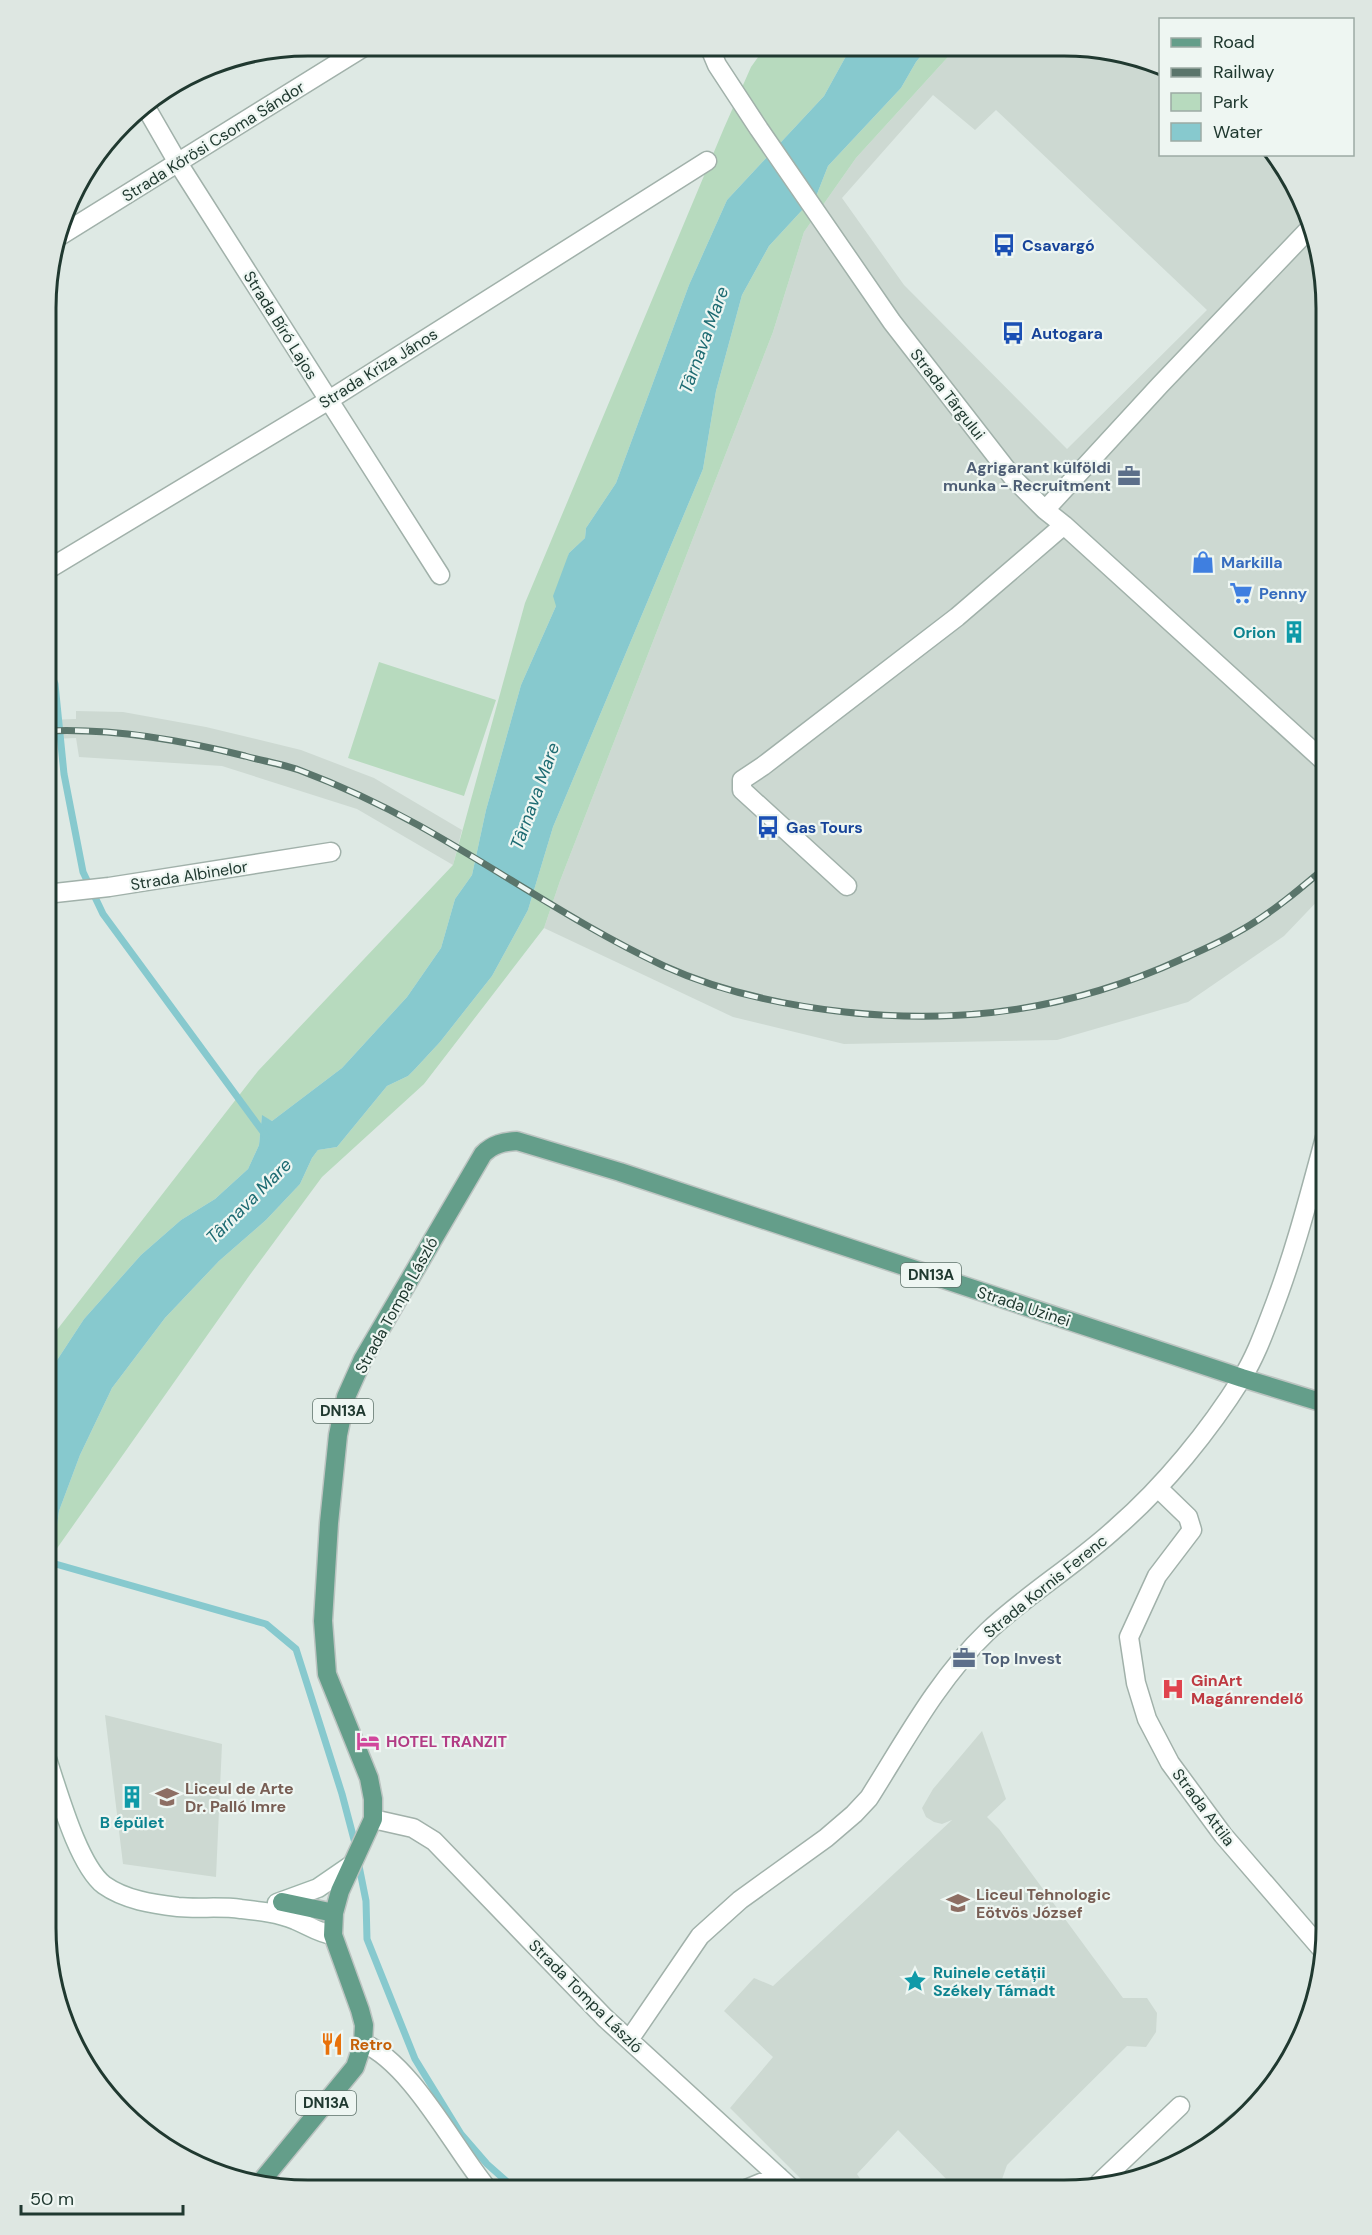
<svg xmlns="http://www.w3.org/2000/svg" width="1372" height="2235" font-family="'DM Sans',sans-serif">
<rect width="100%" height="100%" fill="#dee9e4"/>
<path fill="#cdd9d2" fill-rule="evenodd" d="M957,47h142l61,17v90l117,1 30,52 20,101v583l-43,45 -96,66 -131,38 -213,4 -111,-27 -189,-89 16,-47 213,-549 31,-100 52,-74zM933,95l42,35 21,-20 211,200 -140,139 -163,-164 -62,-87z
M76,711l47,1 83,15 95,23 73,28 88,52 -9,35 -96,-56 -135,-43 -143,-9 -3,-19 -24,1 -1,13h-4v-32l29,-1z
M105,1715l117,29 -6,133 -93,-13z
M982,1731l24,68 -19,18 12,12 124,169h24l10,15 -1,19 -10,15 -19,-1 -120,119 -6,17 -8,8h-36l-59,-60 -41,44 4,6 -9,9h-41l-81,-81 43,-51 -49,-46 30,-33 19,8 179,-166 -10,4 -8,-2 -8,-5 -4,-9 11,-19z"/>
<path fill="#b7dabe" d="M766,46l85,1 -27,49 -97,104 -38,85 -73,198 -30,45 -1,10 -16,15 -13,53 -35,79 -35,125 -14,65 -17,24 -14,49 -34,49 -65,71 -70,53 -10,-5 -3,29 -11,24 -33,30 -34,21 -40,35 -57,64 -38,58v-33l212,-273 195,-206 72,-262 199,-475 27,-61z
M928,47h29l-101,111 -52,74 -31,100 -213,549 -16,47 -120,156 -102,93 -73,99 -196,278 6,-43 21,-56 32,-67 53,-70 54,-57 47,-41 34,-36 12,-26 6,-8 19,-3 50,-61 21,-10 7,-7 25,-27 52,-66 36,-66 25,-83 150,-358 13,-78 26,-96 27,-49 48,-52 11,-28 73,-78 15,-26z
M379,662l117,38 -32,96 -116,-38z"/>
<path fill="#87c9ce" d="M851,47h77l-12,15 -15,26 -73,78 -11,28 -48,52 -27,49 -26,96 -13,78 -150,358 -25,83 -36,66 -52,66 -25,27 -7,7 -21,10 -50,61 -19,3 -6,8 -12,26 -34,36 -47,41 -54,57 -53,70 -32,67 -21,56 -6,43 -8,13 1,-190 38,-58 57,-64 40,-35 34,-21 33,-30 11,-24 3,-30 10,6 70,-53 65,-71 34,-49 14,-49 17,-24 14,-65 35,-125 35,-79 -3,-10 16,-43 16,-15 1,-10 30,-45 73,-198 38,-85 97,-104z"/>
<g fill="none" stroke-linecap="round" stroke-linejoin="round">
<path stroke="#87c9ce" stroke-width="7" d="M47,663l8,21 9,90 19,98 20,42 163,222
M47,715h11
M45,1561l221,63 30,25 46,145 14,53
M358,1861l8,40 1,38 48,120 46,75 26,30 27,24"/>
<g stroke="#a1b1aa" stroke-width="21">
<path id="street" d="M709,46l8,19 42,64 133,193 122,157 31,31 19,15 263,239
M144,104l34,59 262,412
M58,237l309,-192
M1045,510l115,-125 151,-158
M47,570l282,-170 378,-239
M847,886l-105,-96v-10l21,-14 194,-149 107,-92
M46,894l63,-7 222,-35
M1158,1488l30,29 4,13 -35,46 -28,61 7,46 11,36 23,44 53,72 102,118
M373,1819l40,9 21,13 171,177 187,171
M629,2040l71,-104 40,-36 86,-62 28,-24 15,-16c36,-57 69,-119 118,-166 40,-38 89,-67 130,-105 47,-41 92,-96 125,-149 12,-19 20,-40 28,-61 24,-61 40,-124 57,-187
M363,2043c48,20 91,105 124,145
M1262,2098l12,-12
M1217,2140l22,-19
M1099,2183l81,-77
M746,2189l32,-13"/>
</g>
<g stroke="#9eb5ab" stroke-width="21">
<path id="secondary" d="M45,1753c12,34 32,111 59,132 21,15 49,19 74,22 21,2 42,-1 63,2 18,2 37,4 54,11 13,5 23,13 38,15
M277,1903l41,-15 32,-22"/>
</g>
<g stroke="#bcc4c1" stroke-width="21">
<path id="primary" d="M282,1902l52,11
M259,2184l96,-117 8,-24 1,-18 -4,-15 -27,-75 1,-22 6,-22 33,-72v-20l-4,-21 -42,-104 -4,-53 6,-98 9,-88 8,-38 17,-38 120,-205c10,-10 20,-12 34,-13l103,31 622,206 85,26"/>
</g>
<use href="#street" stroke="#fff" stroke-width="18"/>
<use href="#secondary" stroke="#fff" stroke-width="18"/>
<use href="#primary" stroke="#649e8a" stroke-width="18"/>
<g stroke="#5a756b" stroke-width="7">
<path id="rail" d="M47,731c66,-3 134,9 198,25 18,5 37,8 54,14 40,15 81,34 119,55 83,46 160,101 246,141 57,26 119,39 181,46 119,13 228,-3 337,-53 23,-10 47,-21 68,-34 28,-17 52,-38 77,-59"/>
</g>
<use href="#rail" stroke="#eef6f2" stroke-width="4.5" stroke-dasharray="14" stroke-linecap="butt"/>
</g>
<defs>
<g id="bus-bare" transform="scale(1.8)"><path d="M-5-6H5V4H4V6H2V4H-2V6H-4V4H-5ZM-3.5-4V0h7V-4ZM-3.5 1.2v1.5H-2V1.2ZM2 1.2v1.5H3.5V1.2Z" fill="#1a4fb4" stroke="#eef6f2" stroke-width="2.5" paint-order="stroke"/></g>
<g id="office-bare" transform="scale(1.8)"><path d="M-6-3h4V-5.5h4V-3h4V5H-6ZM-1-4.5V-3h2v-1.5ZM-6 0V1H6V0Z" fill="#5c6f8a" stroke="#eef6f2" stroke-width="2.5" paint-order="stroke"/></g>
<g id="shop-bare" transform="scale(1.8)"><path d="M-5-2.5h2.3a2.7 3.5 0 0 1 5.4 0H5L5.5 6h-11ZM-1.5-2.5h3a1.5 2.3 0 0 0-3 0Z" fill="#3f7fe0" stroke="#eef6f2" stroke-width="2.5" paint-order="stroke"/></g>
<g id="supermarket-bare" transform="scale(1.8)"><path d="M-6-5.5h2.5l.6 2H6L4.5 2H-2.5L-4.4-4H-6ZM-1.5 3.2a1.3 1.3 0 1 0 .1 0ZM3 3.2a1.3 1.3 0 1 0 .1 0Z" fill="#3f7fe0" stroke="#eef6f2" stroke-width="2.5" paint-order="stroke"/></g>
<g id="building-bare" transform="scale(1.8)"><path d="M-4-6H4V6H1V3H-1V6H-4ZM-2.5-4.3h1.7v1.8h-1.7ZM.8-4.3h1.7v1.8H.8ZM-2.5-1h1.7V.8h-1.7ZM.8-1h1.7V.8H.8Z" fill="#0f9aa8" stroke="#eef6f2" stroke-width="2.5" paint-order="stroke"/></g>
<g id="hospital-bare" transform="scale(1.8)"><path d="M-5-5h3v3.5h4V-5h3V5h-3V1.5h-4V5h-3Z" fill="#e0444e" stroke="#eef6f2" stroke-width="2.5" paint-order="stroke"/></g>
<g id="hotel-bare" transform="scale(1.8)"><path d="M-6-4.5h1.5V1H6V5H4.5V3h-9V5H-6ZM-4 0a1.8 1.8 0 1 1 3.6 0ZM.5 0V-2.5h3Q6-2.5 6 0Z" fill="#d1479c" stroke="#eef6f2" stroke-width="2.5" paint-order="stroke"/></g>
<g id="school-bare" transform="scale(1.8)"><path d="M0-5L7-2L0 1L-7-2ZM-4 1L0 2.5L4 1V4Q0 6-4 4Z" fill="#8d6e63" stroke="#eef6f2" stroke-width="2.5" paint-order="stroke"/></g>
<g id="sight-bare" transform="scale(1.8)"><path d="M0-6L1.8-2.2L6-1.7L2.9 1.2L3.7 5.4L0 3.3L-3.7 5.4L-2.9 1.2L-6-1.7L-1.8-2.2Z" fill="#0f9aa8" stroke="#eef6f2" stroke-width="2.5" paint-order="stroke"/></g>
<g id="restaurant-bare" transform="scale(1.8)"><path d="M-5-6h1v4h1v-4h1v4h1v-4h1v5L-1.5 .5V6h-2V.5L-5-1ZM5-6V6H3V1.5H1.5Q1.5-4 5-6Z" fill="#e8710a" stroke="#eef6f2" stroke-width="2.5" paint-order="stroke"/></g>
</defs>
<g fill-rule="evenodd">
<use href="#bus-bare" x="1004" y="245"/>
<use href="#bus-bare" x="1013" y="333"/>
<use href="#office-bare" x="1129" y="476"/>
<use href="#shop-bare" x="1203" y="562"/>
<use href="#supermarket-bare" x="1241" y="593"/>
<use href="#building-bare" x="1294" y="632"/>
<use href="#bus-bare" x="768" y="827"/>
<use href="#office-bare" x="964" y="1658"/>
<use href="#hospital-bare" x="1173" y="1689"/>
<use href="#hotel-bare" x="368" y="1741"/>
<use href="#building-bare" x="132" y="1797"/>
<use href="#school-bare" x="167" y="1797"/>
<use href="#school-bare" x="958" y="1903"/>
<use href="#sight-bare" x="915" y="1981"/>
<use href="#restaurant-bare" x="332" y="2044"/>
</g>
<g text-anchor="middle" stroke-width="4.5" stroke-linejoin="round" paint-order="stroke">
<g fill="#eef6f2" stroke="#5e726a" stroke-width="1.5">
<rect x="901" y="1263" width="60" height="24" rx="4.5"/>
<rect x="313" y="1399" width="60" height="24" rx="4.5"/>
<rect x="296" y="2091" width="60" height="24" rx="4.5"/>
</g>
<g font-size="15" font-weight="bold" fill="#203930">
<text x="931" y="1280">DN13A</text>
<text x="343" y="1416">DN13A</text>
<text x="326" y="2108">DN13A</text>
</g>
<g font-size="16" fill="#203930" stroke="#eef6f2">
<text transform="translate(213 141) rotate(-32)" y="6">Strada Kőrösi Csoma Sándor</text>
<text transform="translate(281 325) rotate(58)" y="6">Strada Bíró Lajos</text>
<text transform="translate(378 368) rotate(-32)" y="6">Strada Kriza János</text>
<text transform="translate(948 394) rotate(52)" y="6">Strada Târgului</text>
<text transform="translate(189 875) rotate(-9)" y="6">Strada Albinelor</text>
<text transform="translate(396 1305) rotate(-61)" y="6">Strada Tompa László</text>
<text transform="translate(1024 1306) rotate(18)" y="6">Strada Uzinei</text>
<text transform="translate(1045 1586) rotate(-39)" y="6">Strada Kornis Ferenc</text>
<text transform="translate(1204 1807) rotate(53)" y="6">Strada Attila</text>
<text transform="translate(586 1996) rotate(45)" y="6">Strada Tompa László</text>
</g>
<g font-size="16" font-weight="bold" fill="#164399" stroke="#eef6f2" text-anchor="start">
<text x="1022" y="251">Csavargó</text>
<text x="1031" y="339">Autogara</text>
<text x="786" y="833">Gas Tours</text>
</g>
<g font-size="16" font-weight="bold" fill="#4e5e75" stroke="#eef6f2" text-anchor="end">
<text x="1111" y="473">Agrigarant külföldi<tspan x="1111" dy="18">munka - Recruitment</tspan></text>
<text x="982" y="1664" text-anchor="start">Top Invest</text>
</g>
<g font-size="16" font-weight="bold" fill="#366cbe" stroke="#eef6f2" text-anchor="start">
<text x="1221" y="568">Markilla</text>
<text x="1259" y="599">Penny</text>
</g>
<g font-size="16" font-weight="bold" fill="#0d838f" stroke="#eef6f2" text-anchor="end">
<text x="1276" y="638">Orion</text>
<text x="132" y="1828" text-anchor="middle">B épület</text>
<text x="933" y="1978" text-anchor="start">Ruinele cetății<tspan x="933" dy="18">Székely Támadt</tspan></text>
</g>
<g font-size="16" font-weight="bold" fill="#be3a42" stroke="#eef6f2" text-anchor="start">
<text x="1191" y="1686">GinArt<tspan x="1191" dy="18">Magánrendelő</tspan></text>
</g>
<g font-size="16" font-weight="bold" fill="#b23c85" stroke="#eef6f2" text-anchor="start">
<text x="386" y="1747">HOTEL TRANZIT</text>
</g>
<g font-size="16" font-weight="bold" fill="#785e54" stroke="#eef6f2" text-anchor="start">
<text x="185" y="1794">Liceul de Arte<tspan x="185" dy="18">Dr. Palló Imre</tspan></text>
<text x="976" y="1900">Liceul Tehnologic<tspan x="976" dy="18">Eötvös József</tspan></text>
</g>
<g font-size="16" font-weight="bold" fill="#c56008" stroke="#eef6f2" text-anchor="start">
<text x="350" y="2050">Retro</text>
</g>
<g font-size="18" font-style="italic" fill="#1d6b72" stroke="#eef6f2">
<text transform="translate(704 340) rotate(-70)" y="6">Târnava Mare</text>
<text transform="translate(535 796) rotate(-70)" y="6">Târnava Mare</text>
<text transform="translate(249 1201) rotate(-45)" y="6">Târnava Mare</text>
</g>
</g>
<path d="M0 0H1372V2235H0ZM308 56H1064A252 252 0 0 1 1316 308V1928A252 252 0 0 1 1064 2180H308A252 252 0 0 1 56 1928V308A252 252 0 0 1 308 56Z" fill="#dee7e2" fill-rule="evenodd"/>
<path fill="none" stroke="#203930" stroke-width="3" d="M308 56H1064A252 252 0 0 1 1316 308V1928A252 252 0 0 1 1064 2180H308A252 252 0 0 1 56 1928V308A252 252 0 0 1 308 56Z"/>
<rect x="1159" y="18" width="195" height="138" fill="#eef6f2" stroke="#9caaa4" stroke-width="1.5"/>
<rect x="1171" y="38" width="30" height="9" fill="#649e8a" stroke="#9caaa4" stroke-width="1.5"/>
<text x="1213" y="48" font-size="18" fill="#203930">Road</text>
<rect x="1171" y="68" width="30" height="9" fill="#5a756b" stroke="#9caaa4" stroke-width="1.5"/>
<text x="1213" y="78" font-size="18" fill="#203930">Railway</text>
<rect x="1171" y="93" width="30" height="18" fill="#b7dabe" stroke="#9caaa4" stroke-width="1.5"/>
<text x="1213" y="108" font-size="18" fill="#203930">Park</text>
<rect x="1171" y="123" width="30" height="18" fill="#87c9ce" stroke="#9caaa4" stroke-width="1.5"/>
<text x="1213" y="138" font-size="18" fill="#203930">Water</text>
<path d="M21 2205v9h162v-9" fill="none" stroke="#203930" stroke-width="3"/>
<text x="30" y="2205" font-size="18" fill="#203930" stroke="#eef6f2" stroke-width="4.5" paint-order="stroke">50 m</text>
</svg>
